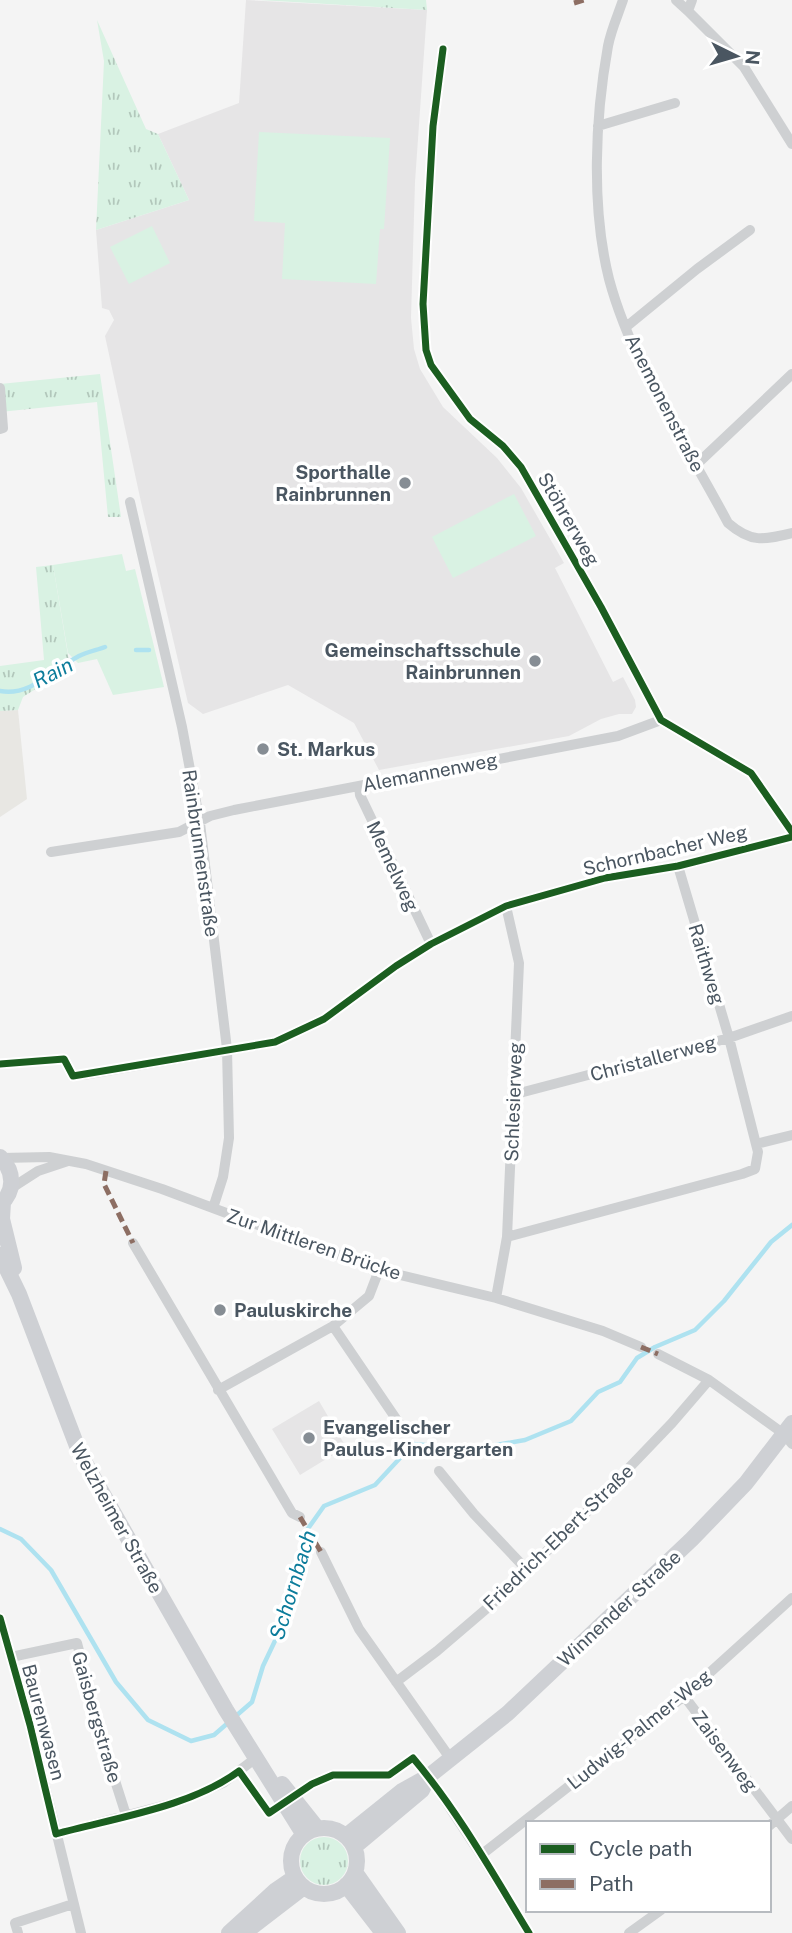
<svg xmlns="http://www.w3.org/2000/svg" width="792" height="1933" font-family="'Public Sans',sans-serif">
<defs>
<pattern id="grass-tufts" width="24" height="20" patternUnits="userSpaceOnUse" patternTransform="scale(1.75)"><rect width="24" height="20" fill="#d9f2e3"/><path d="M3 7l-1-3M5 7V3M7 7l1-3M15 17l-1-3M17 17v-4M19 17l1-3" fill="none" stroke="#b2c7bb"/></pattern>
</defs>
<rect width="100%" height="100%" fill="#f4f4f4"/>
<path fill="#e8e7e3" d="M18,710l9,89 -27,18v-106z"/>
<path fill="#e6e5e6" d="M246,0l181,10 -12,172 -4,136 3,31 6,20 23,38 54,51 24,30 43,75 -9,5 58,114 10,-5 12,23 1,7 -4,7h-13l-18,5 -32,17 -190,34 -25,-47 -66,-38 -85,29 -15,-11 -47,-201 -36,-166 9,-16 -5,-10 -7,-2 -6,-78 93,-30 -31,-66 81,-31z
M319,1401l27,46 -46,28 -28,-46z"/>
<path fill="url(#grass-tufts)" d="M260,0h166l1,10z
M97,20l49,109 12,5 31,66 -93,30 8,-169z
M100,374l21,143h-13l-11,-115 -97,10v-28z
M53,565l17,102 -47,30 -5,13 -18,1v-45l44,-6 -8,-93z
M300 1861a24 24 0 1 1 48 0a24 24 0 1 1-48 0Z"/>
<path fill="#d9f2e3" d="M259,132l131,6 -6,91h-4l-4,55 -94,-5 3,-56 -31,-2z
M152,226l18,37 -41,21 -19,-37z
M514,494l22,42 -83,42 -21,-41z
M122,554l4,17 9,-2 29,118 -51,8 -16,-36 -19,4 -10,-10 -15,-88z"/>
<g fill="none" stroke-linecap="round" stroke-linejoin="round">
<path stroke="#aee2f0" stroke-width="4.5" d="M136,650h13
M0,691c30,6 54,-22 79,-35 8,-4 18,-6 26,-9
M0,1529l21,10 30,31 65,112 32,38 43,21 23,-6 38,-33 11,-36 20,-42 16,-44 8,-50 17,-24 51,-21 38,-41 60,5 52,-9 46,-19 27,-29 22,-10 17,-24 18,-11 40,-17 29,-29 47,-59 21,-17"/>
<path stroke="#ced0d2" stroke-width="10" d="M623,0c-5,15 -12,30 -15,46 -13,72 -17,161 1,233 23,86 78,166 119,244 23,20 35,17 64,10
M676,0l12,11
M692,0l-4,11 56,56 48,77
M443,49l-10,77 -10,178 3,46 5,15 39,54 33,27 18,21 80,140 60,113 90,53 41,59
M598,126l77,-23
M626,327l71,-58 53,-39
M0,388l3,40 -3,1
M697,464l95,-90
M130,502l52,225 18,96 27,226 2,89 -6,39 -10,31
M359,786l1,9 71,149
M51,852l128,-20 31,-16 24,-6 384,-74 43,-16
M83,1075l192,-33 49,-23 72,-53 35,-22 75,-38 99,-28 73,-12 114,-29
M512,1095l217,-57 63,-22
M756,1144l36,-9
M1,1158l48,-1 37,7 76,25 217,81 117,28 107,33 38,16
M10,1189l28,-18 30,-10
M507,1237l235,-63 13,-5 3,-17 -29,-114 -51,-172
M133,1243l159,270 8,4
M496,1298l11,-61 12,-274 -13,-57
M333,1326l70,103
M658,1354l51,26 75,54 8,10
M218,1390l115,-64 36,-30 10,-26
M439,1471l35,43 52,55
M321,1552l38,77 91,129
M0,1618l30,107 51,208
M11,1657l66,-14 26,100 23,72
M396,1682l41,-31 55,-47 87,-84 93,-97 37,-43
M684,1696l108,143
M429,1776l52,79 48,78
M769,1826l23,-20
M56,1834l125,-33 42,-18 33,-25
M481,1855l203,-159 108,-98
M18,1933l-3,-10 58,-19
M629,1933l32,-23"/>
<path stroke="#ced0d4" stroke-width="16" d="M0,1157c15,15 15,34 0,48
M3,1202l-1,17 12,49
M0,1255l19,39 61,160 146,256 78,125
M282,1784l35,44
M291 1861a33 33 0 1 1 66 0a33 33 0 1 1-66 0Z
M346,1836l56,-45 27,-15 79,-63 184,-174 54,-56 46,-60
M354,1847l68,-57 4,-8
M355,1872l43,61
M346,1885l37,48
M229,1933l47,-43 19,-13
M244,1933l60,-46"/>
<path stroke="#8d6e63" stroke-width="5" stroke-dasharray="10 5" stroke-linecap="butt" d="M574,3l10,-3
M106,1171l-2,13 29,59
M641,1347l17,7
M300,1517l21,35"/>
<g stroke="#fff" stroke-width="11">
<path id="cycleway" d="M443,49l-10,77 -10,178 3,46 5,15 39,54 33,27 18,21 80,140 60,113 90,53 41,59
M0,1064l64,-5 9,17 202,-34 49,-23 72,-53 35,-22 75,-38 99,-28 73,-12 114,-29
M0,1618l30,107 26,109c58,-16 135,-27 183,-63l30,42 43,-29 21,-9h56l24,-17c45,53 80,116 116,175"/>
</g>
<use href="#cycleway" stroke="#1b5e20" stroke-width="7"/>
</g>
<g fill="#868d94" stroke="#fff" stroke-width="2.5">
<circle cx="405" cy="483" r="7"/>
<circle cx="535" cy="661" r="7"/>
<circle cx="263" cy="749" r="7"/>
<circle cx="220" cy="1310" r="7"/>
<circle cx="309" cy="1438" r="7"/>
</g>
<g text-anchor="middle" stroke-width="7" stroke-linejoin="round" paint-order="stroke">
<g font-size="19" fill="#4a5661" stroke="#fff">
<text transform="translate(665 403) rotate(63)" y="7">Anemonenstraße</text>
<text transform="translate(569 519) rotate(60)" y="7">Stöhrerweg</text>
<text transform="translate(430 772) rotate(-11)" y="7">Alemannenweg</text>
<text transform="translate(665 850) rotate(-13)" y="7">Schornbacher Weg</text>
<text transform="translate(201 853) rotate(82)" y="7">Rainbrunnenstraße</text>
<text transform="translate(393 866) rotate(65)" y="7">Memelweg</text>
<text transform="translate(707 964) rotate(73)" y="7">Raithweg</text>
<text transform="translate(653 1058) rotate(-15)" y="7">Christallerweg</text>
<text transform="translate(513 1102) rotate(-88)" y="7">Schlesierweg</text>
<text transform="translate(314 1244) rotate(19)" y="7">Zur Mittleren Brücke</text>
<text transform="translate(117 1518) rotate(61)" y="7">Welzheimer Straße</text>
<text transform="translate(558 1537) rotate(-44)" y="7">Friedrich-Ebert-Straße</text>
<text transform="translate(619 1608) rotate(-43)" y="7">Winnender Straße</text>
<text transform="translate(97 1717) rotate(74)" y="7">Gaisbergstraße</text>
<text transform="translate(44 1722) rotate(75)" y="7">Baurenwasen</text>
<text transform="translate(639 1729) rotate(-39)" y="7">Ludwig-Palmer-Weg</text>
<text transform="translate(725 1751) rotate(53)" y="7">Zaisenweg</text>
</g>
<g font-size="19" font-weight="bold" fill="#4a5661" stroke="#fff" text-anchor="start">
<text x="391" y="479" text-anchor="end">Sporthalle<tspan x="391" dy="22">Rainbrunnen</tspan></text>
<text x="521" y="657" text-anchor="end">Gemeinschaftsschule<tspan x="521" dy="22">Rainbrunnen</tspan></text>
<text x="277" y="756">St. Markus</text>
<text x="234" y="1317">Pauluskirche</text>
<text x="323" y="1434">Evangelischer<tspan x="323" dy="22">Paulus-Kindergarten</tspan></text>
</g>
<g font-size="21" font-style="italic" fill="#0c7c9b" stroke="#fff">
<text transform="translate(53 673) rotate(-27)" y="7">Rain</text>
<text transform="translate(293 1585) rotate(-73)" y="7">Schornbach</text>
</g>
</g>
<rect x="526" y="1821" width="245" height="91" fill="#ffffff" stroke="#b7bbc0" stroke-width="2"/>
<rect x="540" y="1844" width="35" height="10" fill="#1b5e20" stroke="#b7bbc0" stroke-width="2"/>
<text x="589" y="1856" font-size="21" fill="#4a5661">Cycle path</text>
<rect x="540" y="1879" width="35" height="10" fill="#8d6e63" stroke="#b7bbc0" stroke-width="2"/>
<text x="589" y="1891" font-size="21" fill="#4a5661">Path</text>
<g transform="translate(736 56) rotate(95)" stroke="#ffffff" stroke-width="5" paint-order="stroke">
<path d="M0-5L12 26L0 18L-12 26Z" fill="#4a5661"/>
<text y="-10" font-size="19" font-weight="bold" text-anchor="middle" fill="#4a5661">N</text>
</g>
</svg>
